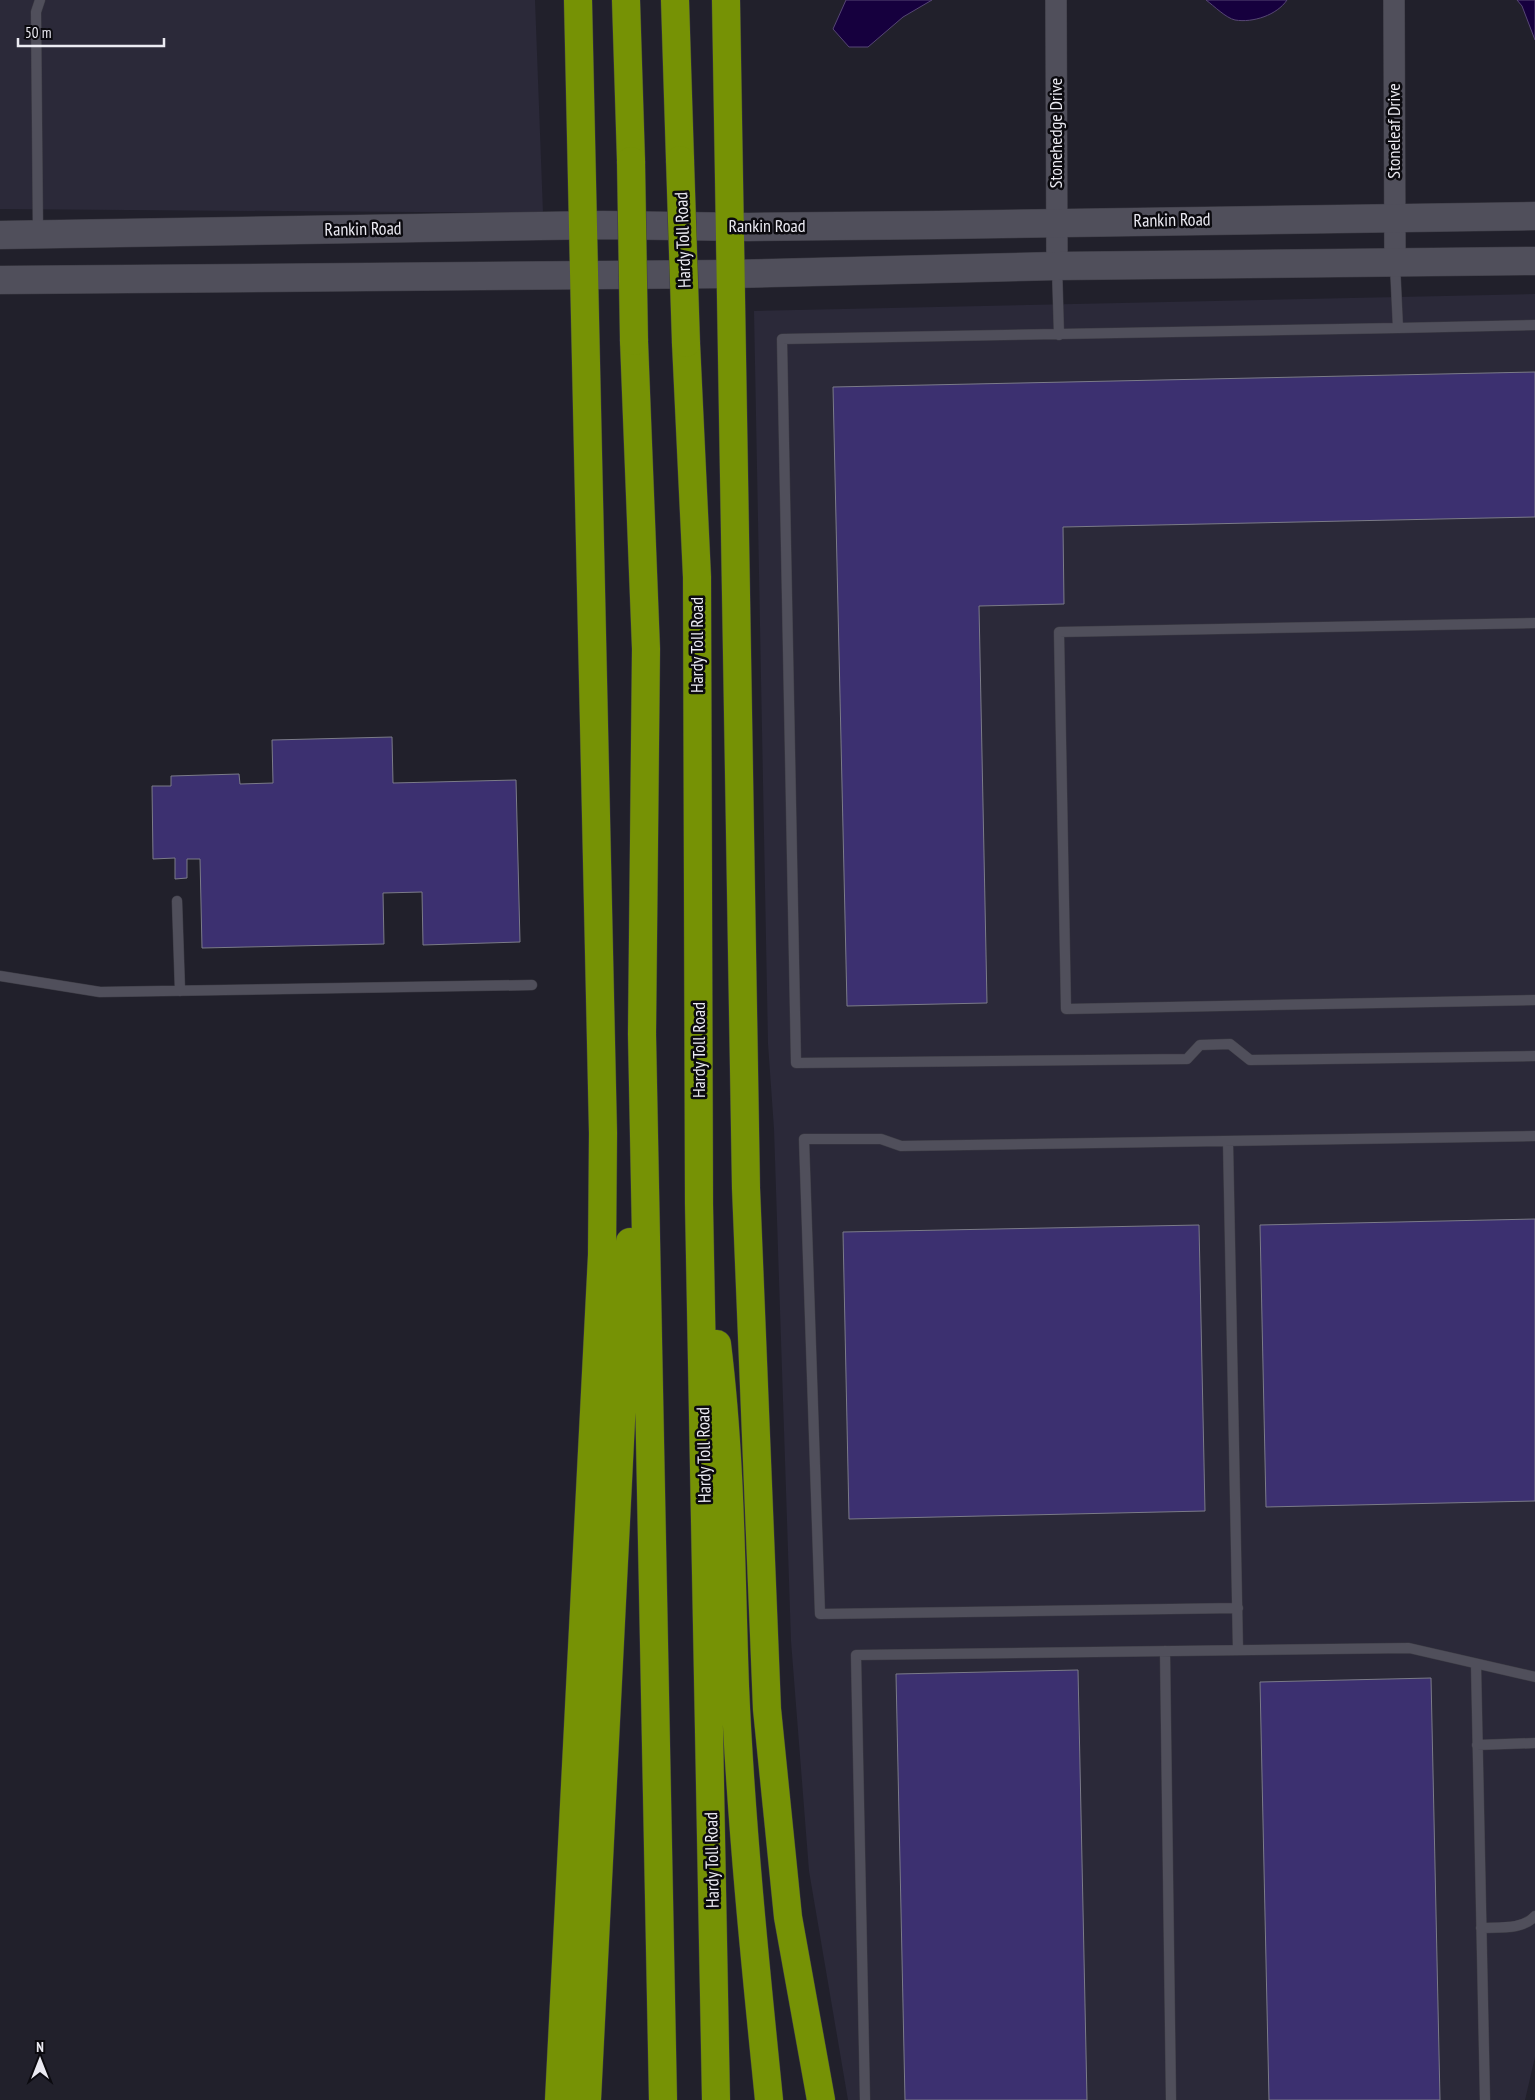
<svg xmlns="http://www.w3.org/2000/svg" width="1535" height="2100" font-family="'PT Sans Narrow',sans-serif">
<rect width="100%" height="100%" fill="#21202b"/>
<path fill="#2b2939" d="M0,0h535l8,213 -543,-4z
M1535,294v1763l-10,43h-677l-39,-229 -18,-230 -17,-512 -6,-85 -14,-733z"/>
<path fill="#16003e" stroke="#564674" d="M846,0h86l-29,17 -35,30h-19l-16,-18z
M1206,0h81c-10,15 -34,23 -52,20 -9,-2 -21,-14 -29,-20z
M1517,0h18v40l-13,-34z"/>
<path fill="#3c3070" stroke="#7b7b88" d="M1535,372v145l-472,10 1,77 -85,2 8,397 -140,3 -14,-619z
M392,737l1,46 123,-3 4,162 -97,3 -1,-53 -39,1 1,51 -182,4 -2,-89h-13v19l-12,1v-21l-22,1 -1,-73h19v-10l68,-2 1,10 33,-1 -1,-43z
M1535,1219v282l-269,6 -6,-282z
M1199,1225l6,286 -356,8 -6,-287z
M1078,1670l9,430h-182l-9,-426z
M1431,1678l9,422h-171l-9,-418z"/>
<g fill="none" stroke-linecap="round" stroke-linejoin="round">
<g stroke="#3c3b44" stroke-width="11">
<path id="lane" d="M38,233l-2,-221 4,-12
M1395,265l3,63 -616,11 14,724 391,-4 13,-14 30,-1 20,16 285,-4
M1057,267l2,68
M1398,328l137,-3
M1535,623l-476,9 7,377 469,-9
M177,901l3,90
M0,976l100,16 432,-7
M1228,1141l10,509
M1238,1608l-418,6 -16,-475h77l20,7 634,-10
M1165,1651l6,449
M1476,1664l9,436
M1477,1745l58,-2
M1481,1928c18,-1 42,2 54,-12
M865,2100l-9,-445 553,-7 126,29"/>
</g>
<g stroke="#3c3b44" stroke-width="22">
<path id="street" d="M1056,0l1,266
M1394,0l1,262"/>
</g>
<g stroke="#3c3b44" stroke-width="29">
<path id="secondary" d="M0,235l603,-10 146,2 189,-2 597,-9
M0,280l731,-6 326,-8 478,-5"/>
</g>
<g stroke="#3c3b44" stroke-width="29">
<path id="highway" d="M626,0l5,161
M675,0l5,160
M726,0l20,1188 21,521 21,208 33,183
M634,341l12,308 -4,385 21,1066
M686,343l11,234 2,627 17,896
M717,1344c14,113 14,228 18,342 6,138 20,276 34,414
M559,2100l43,-845 1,-122 -25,-1133
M587,2100l43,-858"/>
</g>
<use href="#lane" stroke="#504f5b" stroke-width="10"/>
<use href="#street" stroke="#504f5b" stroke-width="21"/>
<use href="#secondary" stroke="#504f5b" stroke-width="28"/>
<use href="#highway" stroke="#769205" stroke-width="28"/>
<g stroke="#3c3b44" stroke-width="29" stroke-linecap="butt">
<path id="highway-bridge" d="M680,160l6,183
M631,161l3,180"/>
</g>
<use href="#highway-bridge" stroke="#769205" stroke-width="28"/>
</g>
<g text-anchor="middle" stroke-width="5" stroke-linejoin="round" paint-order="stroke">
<g font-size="18" fill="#ebeaf2" stroke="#0b0a0f">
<text transform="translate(1394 131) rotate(-90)" y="6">Stoneleaf Drive</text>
<text transform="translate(1056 133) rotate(-90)" y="6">Stonehedge Drive</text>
<text transform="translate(1172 220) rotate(-1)" y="6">Rankin Road</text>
<text x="767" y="232">Rankin Road</text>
<text transform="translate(363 229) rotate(-1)" y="6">Rankin Road</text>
<text transform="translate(683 240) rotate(-92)" y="6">Hardy Toll Road</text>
<text transform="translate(697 645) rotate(-90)" y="6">Hardy Toll Road</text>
<text transform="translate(699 1050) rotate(-90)" y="6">Hardy Toll Road</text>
<text transform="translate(704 1455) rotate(-91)" y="6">Hardy Toll Road</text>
<text transform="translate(712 1860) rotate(-91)" y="6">Hardy Toll Road</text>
</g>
</g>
<g transform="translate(40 2060)" stroke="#0b0a0f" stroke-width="4" paint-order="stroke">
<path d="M0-4L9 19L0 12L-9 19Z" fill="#ebeaf2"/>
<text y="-8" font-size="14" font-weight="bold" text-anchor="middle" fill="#ebeaf2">N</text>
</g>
<path d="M18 38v8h146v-8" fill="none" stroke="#ebeaf2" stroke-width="2.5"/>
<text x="25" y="38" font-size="15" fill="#ebeaf2" stroke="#0b0a0f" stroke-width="4" paint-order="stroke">50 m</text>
</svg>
